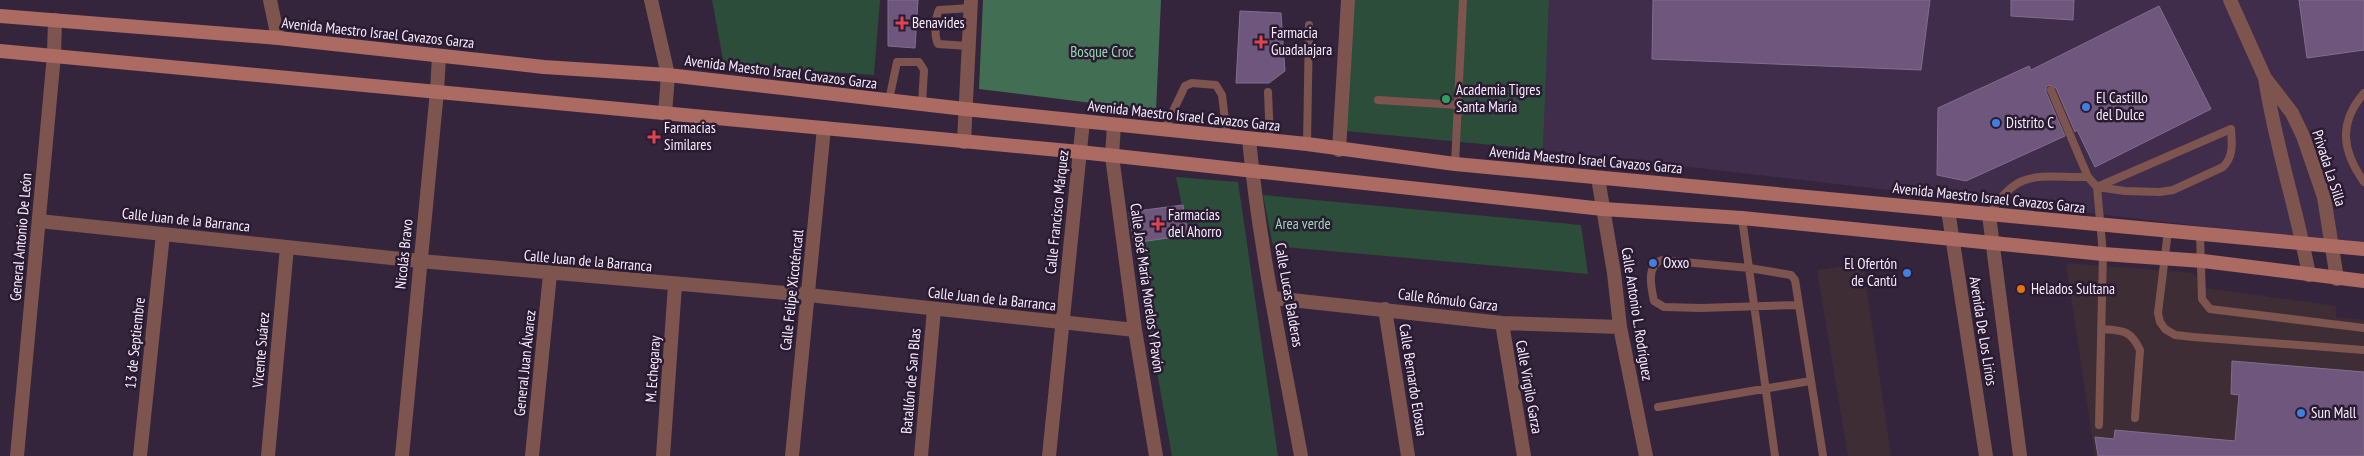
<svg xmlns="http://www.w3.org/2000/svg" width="2364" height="456" font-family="'PT Sans Narrow',sans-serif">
<rect width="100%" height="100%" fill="#34253d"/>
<path fill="#3f2d36" d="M2066,263l127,10 5,6v8l138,19v11l28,3v136h-269z
M1863,264l28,192h-43l-31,-186z"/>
<path fill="#402d4b" d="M1549,0h815v245l-821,-95z"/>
<path fill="#2b4d39" d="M712,0h168l-6,75 -150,-10z
M1353,0h196l-6,150 -197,-19z
M1176,177l62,5 40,274h-106l-38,-213 54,-8z
M1263,195l318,30 7,49 -315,-28z"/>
<path fill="#426f54" d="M983,0h178l-5,111 -177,-22z"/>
<path fill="#6e567c" stroke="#806f8b" d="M888,0h30l-3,48 -27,-2z
M1653,0h277l-9,70 -269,-11z
M2011,0h63l-1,20 -62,-4z
M2299,0h65v50l-57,8z
M2159,6l52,103 -116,58 -18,-37 -2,2 -19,-44 -7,-3 -3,2v5l19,44 -99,45 -29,-6 1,-67 91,-42 2,4z
M1240,11l41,2 4,58 -16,12h-33z
M1183,205l5,30 -54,8 -5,-31z
M2232,361l132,11v84h-266l-3,-19 19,2 1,-9 120,11 4,-46 -8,-1z"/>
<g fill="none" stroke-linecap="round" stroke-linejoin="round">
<path stroke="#7e544f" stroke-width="8" d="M968,46l-30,-2c-4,-8 -3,-26 1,-34l31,-2
M2051,90l37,87
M1268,92l2,49
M2364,93c-26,30 -22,58 0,89
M889,100l8,-38h22l5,8 -2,34
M1378,100l80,5
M1164,130l21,-44 7,-3 24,2 6,10 5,42
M1307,144l2,-119
M1455,164l8,-164
M1989,215c29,-48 49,-37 99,-38l9,10 28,4 35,1 13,-2 50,-23c11,-11 9,-24 8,-38l-134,58 6,67 -4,171
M1742,218l33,238
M2168,231l-10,82 2,9 5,7 10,6 18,2 171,13
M2200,234l2,65 8,10 154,19
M1798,305l-97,3 -37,-1 -10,-6c-3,-14 -8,-36 8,-41l87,8 42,7 4,5 28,176
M2102,329c20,2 28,0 38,21l-5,68
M1658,407l152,-26"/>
<path stroke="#7e544f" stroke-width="14" d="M270,0l8,38
M651,0l17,75 -3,39
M2230,0l35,78 27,35 11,23 21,61 13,82
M2265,78c10,67 32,131 44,197
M1114,125l-2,31 23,174 21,126
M1249,139c10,107 33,212 52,317
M964,142l7,-142
M1339,150l9,-150
M1598,178l16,95 6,54 26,129
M1948,210l38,246
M1989,215l31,241
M39,221l381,40 388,34 327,35
M1273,298l229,25 118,4
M1385,309l23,147
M1502,323l22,133
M17,456l37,-401 1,-35
M140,456l23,-222
M268,456l19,-209
M402,456l35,-365 2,-35
M532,456l18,-182
M663,456l12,-171
M792,456l32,-328
M921,456l13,-147
M1049,456l34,-335"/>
<path stroke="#ab6a62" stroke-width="14" d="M0,16l278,22 266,29 124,8 297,34 342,35 148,20 909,85
M0,51l1080,101 523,57 139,9 361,36 100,7 161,20"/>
</g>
<g fill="#e0444e" stroke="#2a1b32" stroke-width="2">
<path d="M899.5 15.5h5v5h5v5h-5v5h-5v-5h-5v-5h5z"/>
<path d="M1258.5 34.5h5v5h5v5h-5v5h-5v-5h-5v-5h5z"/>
<path d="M651.5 129.5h5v5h5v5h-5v5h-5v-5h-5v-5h5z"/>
<path d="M1155.5 216.5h5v5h5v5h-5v5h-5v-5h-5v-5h5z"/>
</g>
<circle fill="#2e9e5b" stroke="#2a1b32" stroke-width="2" cx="1446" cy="99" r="5"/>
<g fill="#3f7fe0" stroke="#2a1b32" stroke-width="2">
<circle cx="2086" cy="107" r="5"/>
<circle cx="1996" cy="123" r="5"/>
<circle cx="1653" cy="263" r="5"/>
<circle cx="1907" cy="273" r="5"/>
<circle cx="2301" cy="413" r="5"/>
</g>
<circle fill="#e8710a" stroke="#2a1b32" stroke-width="2" cx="2021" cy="289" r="5"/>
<g text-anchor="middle" stroke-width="5" stroke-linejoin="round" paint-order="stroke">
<g font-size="15" fill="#f6edfc" stroke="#2a1b32" text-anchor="start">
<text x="912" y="28">Benavides</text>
<text x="1271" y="38">Farmacia<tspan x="1271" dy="17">Guadalajara</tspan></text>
<text x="1456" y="95">Academia Tigres<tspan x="1456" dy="17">Santa María</tspan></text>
<text x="2096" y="103">El Castillo<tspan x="2096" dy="17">del Dulce</tspan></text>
<text x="2006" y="128">Distrito C</text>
<text x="664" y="133">Farmacias<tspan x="664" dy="17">Similares</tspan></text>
<text x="1168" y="220">Farmacias<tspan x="1168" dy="17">del Ahorro</tspan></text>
<text x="1663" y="268">Oxxo</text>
<text x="1897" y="269" text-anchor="end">El Ofertón<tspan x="1897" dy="17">de Cantú</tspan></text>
<text x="2031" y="294">Helados Sultana</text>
<text x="2311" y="418">Sun Mall</text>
</g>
<g font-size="15" fill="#f6edfc" stroke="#2a1b32">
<text transform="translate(378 33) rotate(6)" y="5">Avenida Maestro Israel Cavazos Garza</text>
<text transform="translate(781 72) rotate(7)" y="5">Avenida Maestro Israel Cavazos Garza</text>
<text transform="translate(1184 116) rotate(6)" y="5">Avenida Maestro Israel Cavazos Garza</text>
<text transform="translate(1586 160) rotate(5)" y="5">Avenida Maestro Israel Cavazos Garza</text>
<text transform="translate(2329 168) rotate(72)" y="5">Privada La Silla</text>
<text transform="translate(1989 198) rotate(6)" y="5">Avenida Maestro Israel Cavazos Garza</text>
<text transform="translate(1057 212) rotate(-84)" y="5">Calle Francisco Márquez</text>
<text transform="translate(186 220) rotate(6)" y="5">Calle Juan de la Barranca</text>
<text transform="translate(21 237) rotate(-85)" y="5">General Antonio De León</text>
<text transform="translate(404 254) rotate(-84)" y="5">Nicolás Bravo</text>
<text transform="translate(588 261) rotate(5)" y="5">Calle Juan de la Barranca</text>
<text transform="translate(1147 288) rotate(82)" y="5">Calle José María Morelos Y Pavón</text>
<text transform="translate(792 290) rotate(-84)" y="5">Calle Felipe Xicoténcatl</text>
<text transform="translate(1289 295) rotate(80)" y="5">Calle Lucas Balderas</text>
<text transform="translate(992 299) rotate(6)" y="5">Calle Juan de la Barranca</text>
<text transform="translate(1448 300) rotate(7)" y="5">Calle Rómulo Garza</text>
<text transform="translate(1637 314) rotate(81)" y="5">Calle Antonio L. Rodríguez</text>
<text transform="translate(1983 331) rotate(81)" y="5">Avenida De Los Lirios</text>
<text transform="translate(135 343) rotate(-84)" y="5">13 de Septiembre</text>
<text transform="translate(261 350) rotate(-85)" y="5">Vicente Suárez</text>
<text transform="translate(525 363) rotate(-84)" y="5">General Juan Álvarez</text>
<text transform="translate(653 369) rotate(-86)" y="5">M. Echegaray</text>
<text transform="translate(1413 380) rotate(81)" y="5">Calle Bernardo Elosua</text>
<text transform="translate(911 381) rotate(-85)" y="5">Batallón de San Blas</text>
<text transform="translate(1529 387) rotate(80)" y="5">Calle Virgilo Garza</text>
</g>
<g font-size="15" fill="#94dcb0" stroke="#2a1b32">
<text x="1102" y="57">Bosque Croc</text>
<text x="1303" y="229">Area verde</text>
</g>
</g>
</svg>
